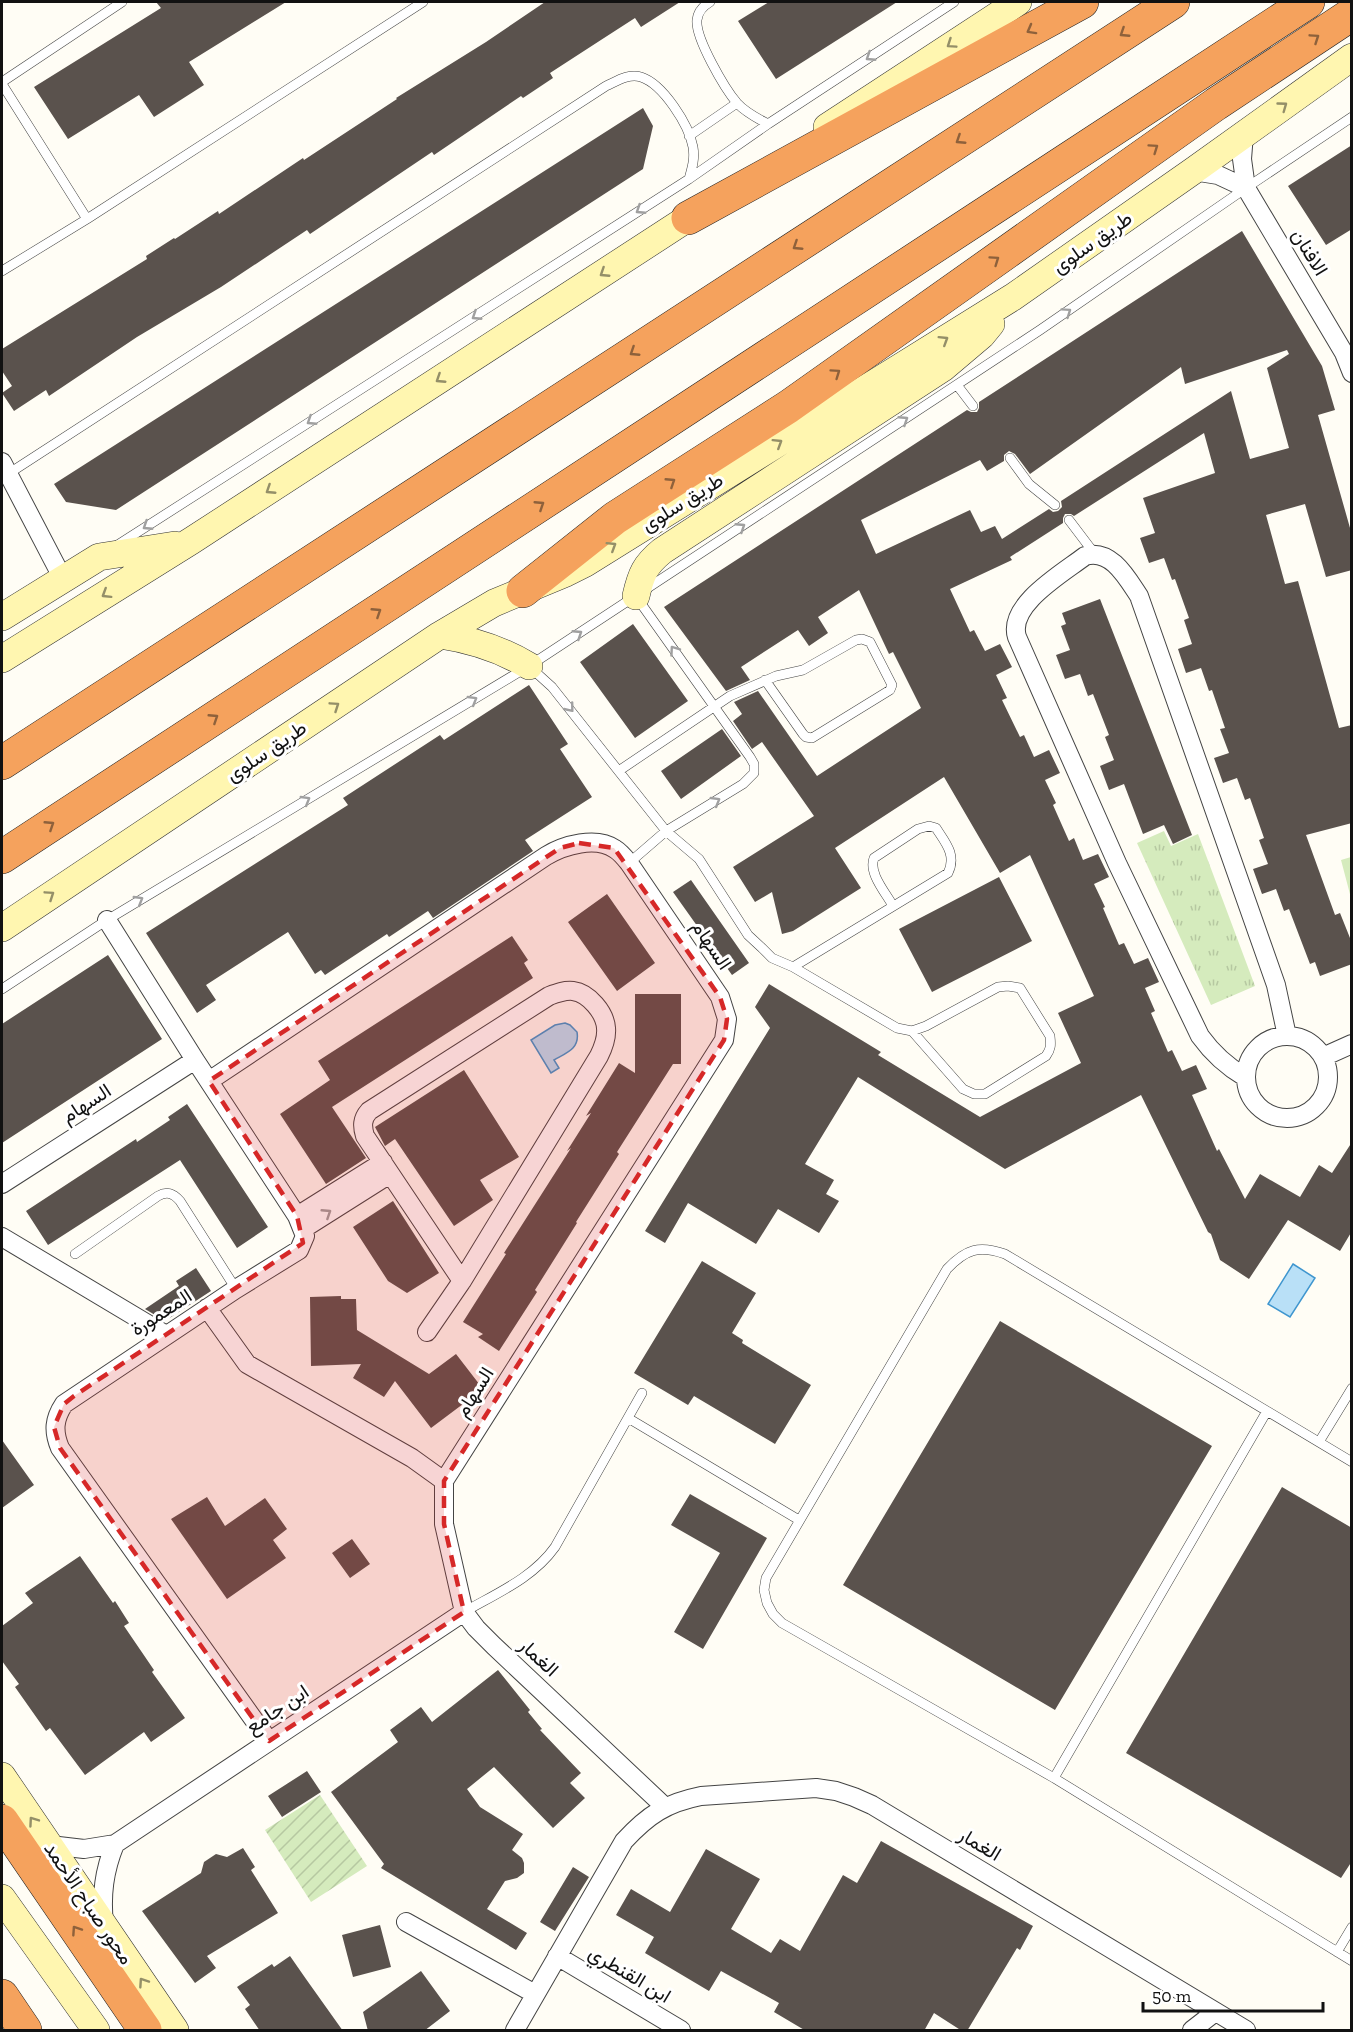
<svg xmlns="http://www.w3.org/2000/svg" width="1353" height="2032" font-family="'Zilla Slab',Vazirmatn,serif">
<defs>
<pattern id="grass-tufts" width="24" height="20" patternUnits="userSpaceOnUse" patternTransform="scale(1.5)"><rect width="24" height="20" fill="#d5ebbd"/><path d="M3 7l-1-3M5 7V3M7 7l1-3M15 17l-1-3M17 17v-4M19 17l1-3" fill="none" stroke="#b6c8a1"/></pattern>
<pattern id="garden-furrows" width="10" height="10" patternUnits="userSpaceOnUse" patternTransform="scale(1.5)"><rect width="10" height="10" fill="#d5ebbd"/><path d="M-1 1l2-2M0 10L10 0M9 11l2-2" fill="none" stroke="#b6c8a1"/></pattern>
</defs>
<rect width="100%" height="100%" fill="#fffdf5"/>
<path fill="url(#grass-tufts)" d="M1164,831l7,15 27,-12 57,152 -44,19 -74,-162z
M1351,857h1l-1,41 -10,-38z"/>
<path fill="url(#garden-furrows)" d="M320,1795l47,71 -56,36 -46,-72z"/>
<path fill="#b9e0f7" stroke="#3f96cf" stroke-width="1.5" d="M565,1023l5,2 7,7c3,17 -11,21 -23,28l5,8 -8,5 -20,-33 24,-15z
M1293,1264l22,14 -25,39 -22,-13z"/>
<path fill="#5a524d" fill-rule="evenodd" d="M156,2h130l-97,60 15,23 -50,32 -15,-22 -71,44 -34,-52 127,-79z
M545,2h135l-39,25 -6,-9 -31,20 -54,35 3,5 -30,20 -2,-2 -87,59 -2,-3 -122,82 -3,-4 -86,57 -84,50 -88,59 -3,-6 -32,21 -12,-18 10,-7 -10,-15v-22l145,-90 -1,-3 28,-18 1,1 43,-28 1,3 84,-56 1,2 93,-61 -1,-1 90,-56z
M769,2h128l-121,77 -38,-58z
M643,108l10,18 -10,43 -527,341 -50,-8 -12,-18z
M1352,145v84l-26,16 -38,-59z
M1242,231l80,135 13,44 -17,5 34,120v35l-26,7 -21,-73 -39,11 19,69 13,-3 41,147 13,-3v98l-46,12 29,80 5,-2 12,30v21l-32,12 -5,-14 -5,2 -21,-55 -5,2 -8,-22 -14,5 -9,-25 15,-5 -9,-24 5,-2 -14,-40 -5,2 -8,-22 -14,5 -9,-25 15,-5 -9,-24 5,-1 -13,-38 -3,1 -8,-23 -15,5 -8,-24 14,-5 -8,-24 5,-2 -14,-39 -3,1 -8,-22 -15,5 -9,-25 15,-5 -12,-35 72,-25 -11,-40 -130,83 -3,-2h-6l-2,4v5l-53,34 2,3 -62,29 20,43 4,-2 11,21 15,-7 12,23 -16,8 11,23 -5,2 18,37 4,-2 10,22 15,-7 11,23 -15,7 11,23 -3,2 16,36 5,-3 9,22 15,-6 11,23 -15,7 11,23 -2,1 16,37 5,-2 10,21 14,-6 11,24 -14,6 10,23 -4,2 17,39 4,-2 10,21 14,-6 11,24 -15,6 25,56 2,-2 26,50 15,-25 40,23 19,-32 13,8 20,-31v89l-12,20 -52,-31 -39,59 -29,-19 -9,-26 -3,-2 -67,-137 -136,74 -147,-92 -53,87 29,16 -8,14 13,7 -20,32 -41,-24 -22,35 -68,-41 -23,40 -20,-12 125,-203 -15,-21 14,-23 112,68 -3,3 102,62 101,-54 -23,-50 36,-17 -64,-141 -30,18 -56,-96 -109,71 26,40 -68,43 -11,3 -10,-42 -17,10 -22,-35 81,-51 -52,-74 -10,7 -19,-28 9,-7 -8,-12 24,-11 59,85 104,-68 -28,-56 -4,2 -30,-64 -41,27 10,16 -19,13 -11,-16 -57,37 9,13 -24,11 -62,-84 303,-197 4,2h6l2,-4v-6zM1287,350l2,4 -22,14 22,80 -39,11 -19,-68 -170,110 1,6 -4,4 -5,1 -4,-3 -47,30 -7,-13 -14,6 -11,-22 -94,44 -15,-34 119,-60 7,11 17,-10v-6l5,-4 6,3 15,20 151,-107 4,17z
M1100,599l92,236 -19,9 -9,-19 -21,9 -19,-50 -15,6 -9,-24 14,-6 -9,-23 4,-2 -16,-41 -5,2 -8,-22 -15,5 -9,-24 14,-5 -9,-24 5,-2 -4,-11z
M633,624l55,77 -53,37 -55,-76z
M529,685l39,59 -8,5 32,48 -67,43 8,11 -100,67 -5,-7 -39,26 -2,-3 -62,41 -4,-5 -6,4 -27,-42 -82,53 10,15 -19,13 -51,-80 202,-128 -5,-7 97,-63 4,5z
M722,729l19,27 -60,43 -20,-28z
M999,877l33,64 -100,51 -33,-63z
M691,880l58,83 -17,12 -59,-83z
M607,894l48,69 -38,28 -49,-69z
M512,936l16,24 -4,3 9,15 -201,129 34,51 -40,26 -46,-70 50,-34 -12,-19z
M108,955l54,84 -160,104v-119z
M635,994h46v70h-8l-56,88 2,2 -43,68 1,1 -42,67 2,2 -38,59 -21,-14 5,-3 -20,-12 43,-68 -2,-1 67,-105 -4,3 24,-38 -5,3 33,-53 16,10z
M464,1070l55,87 -39,23 13,20 -39,26 -59,-87 -10,7 -10,-19z
M187,1104l81,123 -31,21 -57,-88 -132,85 -22,-34 110,-72 1,3 33,-22 -2,-3z
M393,1201l46,72 -32,20 -19,-12 -35,-54z
M702,1261l54,32 -24,40 11,7 -1,3 69,42 -36,59 -81,-48 -6,9 -54,-32z
M196,1268l15,23 -46,30 -20,-12 34,-23 -3,-5z
M341,1296v3h15l1,31 72,44 27,-20 27,35 -52,39 -36,-47 -11,16 -31,-19 8,-14 -50,2 -1,-69z
M1000,1321l212,125 -157,264 -212,-125z
M2,1440l32,45 -32,23z
M1282,1487l70,41v333l-11,17 -215,-125z
M690,1494l77,44 -64,111 -29,-17 46,-79 -49,-28z
M207,1497l18,29 40,-28 22,31 -14,11 13,18 -59,41 -56,-80z
M352,1539l18,25 -20,14 -18,-25z
M80,1556l33,47 2,-2 14,22 -5,3 30,44 -2,2 33,46 -34,24 -7,-10 -59,43 -35,-47 -4,3 -31,-44 4,-3 -17,-23v-35l31,-23 -8,-10z
M498,1670l32,40 -2,2 14,17 -2,1 41,43 -11,10 15,15 -32,30 -59,-61 -27,22 13,18 43,27 -11,16 10,8 2,5v10l-7,5 -12,3 -18,28 40,24 -11,17 -135,-82 3,-4 -53,-72 67,-50 -8,-12 31,-23 11,15z
M307,1771l14,21 -39,25 -14,-21z
M881,1841l152,85 -13,24 -3,-2 -50,83h-5l-28,-18 -10,18h-118l-32,-19 5,-9 -58,-32 -12,20 -64,-38 9,-16 -38,-22 15,-26 39,23 36,-63 54,30 -29,50 40,24 9,-14 20,12 43,-76 14,8z
M243,1848l12,19 -4,3 27,43 -71,43 9,12 -21,15 -53,-72 59,-38 3,-11 12,-8 11,3z
M573,1867l16,10 -34,54 -15,-9z
M380,1925l11,42 -38,10 -11,-42z
M290,1956l16,23 37,52h-83l-15,-22 5,-4 -13,-18 35,-23 2,3z
M421,1971l29,40 -26,20h-56l-5,-19z"/>
<g fill="none" stroke-linecap="round" stroke-linejoin="round">
<g stroke="#444" stroke-width="10">
<path id="lane" d="M710,2c-7,4 -12,9 -13,18 -2,18 28,69 40,83 9,10 20,15 31,21
M2,82l120,-80
M2,84l85,135
M689,136l48,-33
M2,271l85,-52 336,-217
M957,385l16,21
M1010,458l19,26 26,21
M8,474l598,-388c11,-5 23,-13 35,-9 22,7 48,48 52,70 2,12 -1,21 -4,32
M1069,520l25,33
M116,546l573,-367 79,-55 186,-122
M531,668l21,19 114,144 33,28 49,76 14,13 10,10 21,9 104,61 15,3 14,-5 72,-39 10,-1 12,2 30,48c1,9 1,13 -4,20l-61,38h-11l-11,-5 -51,-58
M620,770l110,-74 46,-20 27,-6 53,-30 6,-1 8,3 22,43 -2,5 -78,48 -6,-1 -3,-3 -38,-54
M629,863l37,-32 77,-47 11,-11v-9l-4,-7 -113,-159
M793,967l155,-94c9,-18 -3,-31 -12,-45l-7,-2 -11,3 -44,29c-6,15 12,35 19,48
M2,989l105,-69 422,-254 511,-336 206,-142 106,-71
M75,1254l83,-58c9,-5 15,-3 22,5l56,88
M628,1418l171,102
M1319,1442l33,-54
M1352,1462l-347,-208c-26,-9 -39,-5 -58,15l-181,309 -2,12 3,13 6,11 9,9 272,155 298,183
M464,1612c33,-19 69,-34 91,-65l87,-154
M1054,1778l213,-367
M1337,1952l15,-25"/>
</g>
<g stroke="#444" stroke-width="20">
<path id="street" d="M1244,134l-2,25 4,29 98,165 8,20
M1193,171l25,4 28,13
M2,462l61,117
M107,920l88,140 102,156 8,20 -6,14 -63,39 -172,115c-10,15 -11,27 -4,44l209,293
M1246 1077a41 41 0 1 1 82 0a41 41 0 1 1-82 0Z
M1323,1057l29,-13
M1245,1077c-19,-11 -32,-23 -45,-41l-83,-173 -100,-226c-10,-32 46,-64 68,-81 26,-8 42,22 54,40l137,389 11,51
M209,1081l337,-225c18,-11 50,-20 69,-7 5,3 10,9 14,14l91,134 7,22 -3,21 -280,441
M2,1184l193,-124
M297,1216l86,-54
M303,1229l87,-55
M2,1237l164,98
M207,1308l40,56 165,94 32,23v43l20,88 12,16 18,18 171,161
M427,1332l35,-51 137,-225c4,-8 8,-18 7,-28 -1,-15 -17,-35 -33,-37 -8,-1 -16,2 -24,5l-180,115c-7,8 -7,15 -4,25l97,145
M50,1845l34,4 31,-5 349,-232
M406,1922l129,72
M104,1924c-3,-29 0,-53 11,-80
M557,1956l124,74
M515,2030l109,-189c24,-26 42,-38 77,-45l115,-8 20,3 18,6 18,8 374,225
M1192,2030l22,-17"/>
</g>
<g stroke="#333" stroke-width="28">
<path id="secondary" d="M827,127l191,-125
M636,596c5,-22 9,-31 26,-45l281,-183 39,-33 9,-11
M2,617l97,-60 76,-12
M440,635c33,5 61,14 89,31
M2,659l189,-118 514,-334
M2,928l438,-293 54,-32 72,-30 18,-9 429,-267 180,-126 159,-114
M2,1776l173,254
M2,1898l94,132"/>
</g>
<g stroke="#222" stroke-width="34">
<path id="highway" d="M688,218l394,-216
M523,591l92,-73 173,-111 428,-303 136,-90
M2,763l1171,-761
M2,857l1306,-855
M2,1821l143,209
M2,1996l23,34"/>
</g>
<use href="#lane" stroke="#fff" stroke-width="9"/>
<use href="#street" stroke="#fff" stroke-width="18"/>
<use href="#secondary" stroke="#fff6b0" stroke-width="27"/>
<use href="#highway" stroke="#f5a25d" stroke-width="33"/>
</g>
<defs><path id="oneway-chevron" d="M-2-3.5L2.5 0L-2 3.5" fill="none" stroke-width="1.6" stroke-linecap="round" stroke-linejoin="round" transform="scale(1.5)"/></defs>
<g stroke="#8e613b">
<use href="#oneway-chevron" transform="translate(1031 30) rotate(151)"/>
<use href="#oneway-chevron" transform="translate(1124 33) rotate(147)"/>
<use href="#oneway-chevron" transform="translate(1315 38) rotate(-34)"/>
<use href="#oneway-chevron" transform="translate(960 140) rotate(147)"/>
<use href="#oneway-chevron" transform="translate(1154 148) rotate(-35)"/>
<use href="#oneway-chevron" transform="translate(797 246) rotate(147)"/>
<use href="#oneway-chevron" transform="translate(995 260) rotate(-35)"/>
<use href="#oneway-chevron" transform="translate(634 352) rotate(147)"/>
<use href="#oneway-chevron" transform="translate(836 373) rotate(-35)"/>
<use href="#oneway-chevron" transform="translate(671 482) rotate(-33)"/>
<use href="#oneway-chevron" transform="translate(540 505) rotate(-33)"/>
<use href="#oneway-chevron" transform="translate(377 612) rotate(-33)"/>
<use href="#oneway-chevron" transform="translate(214 718) rotate(-33)"/>
<use href="#oneway-chevron" transform="translate(50 825) rotate(-33)"/>
<use href="#oneway-chevron" transform="translate(76 1930) rotate(-124)"/>
</g>
<g stroke="#948f68">
<use href="#oneway-chevron" transform="translate(951 44) rotate(146)"/>
<use href="#oneway-chevron" transform="translate(1283 106) rotate(-36)"/>
<use href="#oneway-chevron" transform="translate(604 273) rotate(147)"/>
<use href="#oneway-chevron" transform="translate(944 340) rotate(-32)"/>
<use href="#oneway-chevron" transform="translate(440 379) rotate(147)"/>
<use href="#oneway-chevron" transform="translate(778 443) rotate(-32)"/>
<use href="#oneway-chevron" transform="translate(270 490) rotate(147)"/>
<use href="#oneway-chevron" transform="translate(612 546) rotate(-32)"/>
<use href="#oneway-chevron" transform="translate(106 594) rotate(148)"/>
<use href="#oneway-chevron" transform="translate(335 706) rotate(-34)"/>
<use href="#oneway-chevron" transform="translate(50 895) rotate(-34)"/>
<use href="#oneway-chevron" transform="translate(33 1821) rotate(-125)"/>
<use href="#oneway-chevron" transform="translate(143 1982) rotate(-124)"/>
</g>
<g stroke="#a0a0a0">
<use href="#oneway-chevron" transform="translate(870 57) rotate(147)"/>
<use href="#oneway-chevron" transform="translate(640 210) rotate(147)"/>
<use href="#oneway-chevron" transform="translate(1067 312) rotate(-35)"/>
<use href="#oneway-chevron" transform="translate(476 316) rotate(147)"/>
<use href="#oneway-chevron" transform="translate(904 420) rotate(-33)"/>
<use href="#oneway-chevron" transform="translate(311 421) rotate(147)"/>
<use href="#oneway-chevron" transform="translate(147 526) rotate(147)"/>
<use href="#oneway-chevron" transform="translate(741 527) rotate(-33)"/>
<use href="#oneway-chevron" transform="translate(578 634) rotate(-33)"/>
<use href="#oneway-chevron" transform="translate(674 650) rotate(-125)"/>
<use href="#oneway-chevron" transform="translate(473 700) rotate(-31)"/>
<use href="#oneway-chevron" transform="translate(570 708) rotate(51)"/>
<use href="#oneway-chevron" transform="translate(306 800) rotate(-31)"/>
<use href="#oneway-chevron" transform="translate(716 801) rotate(-31)"/>
<use href="#oneway-chevron" transform="translate(139 900) rotate(-31)"/>
<use href="#oneway-chevron" transform="translate(327 1213) rotate(-33)"/>
</g>
<path fill="#d62828" fill-opacity="0.2" stroke="#d62828" stroke-width="4.5" stroke-dasharray="12 8" stroke-linejoin="round" d="M579,843l35,5 106,149 7,22 -3,21 -280,441v43l20,88 -195,129 -209,-293 -6,-21 10,-23 10,-8 229,-153 -6,-27 -88,-135 351,-233z"/>
<g text-anchor="middle" stroke-width="6" stroke-linejoin="round" paint-order="stroke">
<g font-size="20" fill="#111" stroke="#fff">
<text transform="translate(1092 242) rotate(-35)" y="7">طريق سلوى</text>
<text transform="translate(1310 252) rotate(59)" y="7">الافنان</text>
<text transform="translate(682 502) rotate(-32)" y="7">طريق سلوى</text>
<text transform="translate(266 751) rotate(-34)" y="7">طريق سلوى</text>
<text transform="translate(712 945) rotate(56)" y="7">السهام</text>
<text transform="translate(86 1103) rotate(-33)" y="7">السهام</text>
<text transform="translate(161 1312) rotate(-33)" y="7">المعمورة</text>
<text transform="translate(474 1392) rotate(-58)" y="7">السهام</text>
<text transform="translate(539 1657) rotate(43)" y="7">الغمار</text>
<text transform="translate(277 1709) rotate(-34)" y="7">ابن جامع</text>
<text transform="translate(980 1844) rotate(31)" y="7">الغمار</text>
<text transform="translate(89 1903) rotate(56)" y="7">محور صباح الأحمد</text>
<text transform="translate(630 1974) rotate(31)" y="7">ابن القنطري</text>
</g>
</g>
<rect width="1353" height="2032" fill="none" stroke="#111111" stroke-width="6"/>
<path d="M1143 2002v9h180v-9" fill="none" stroke="#111111" stroke-width="3"/>
<text x="1152" y="2002" font-size="18" fill="#111111" stroke="#ffffff" stroke-width="4.5" paint-order="stroke">50 m</text>
</svg>
